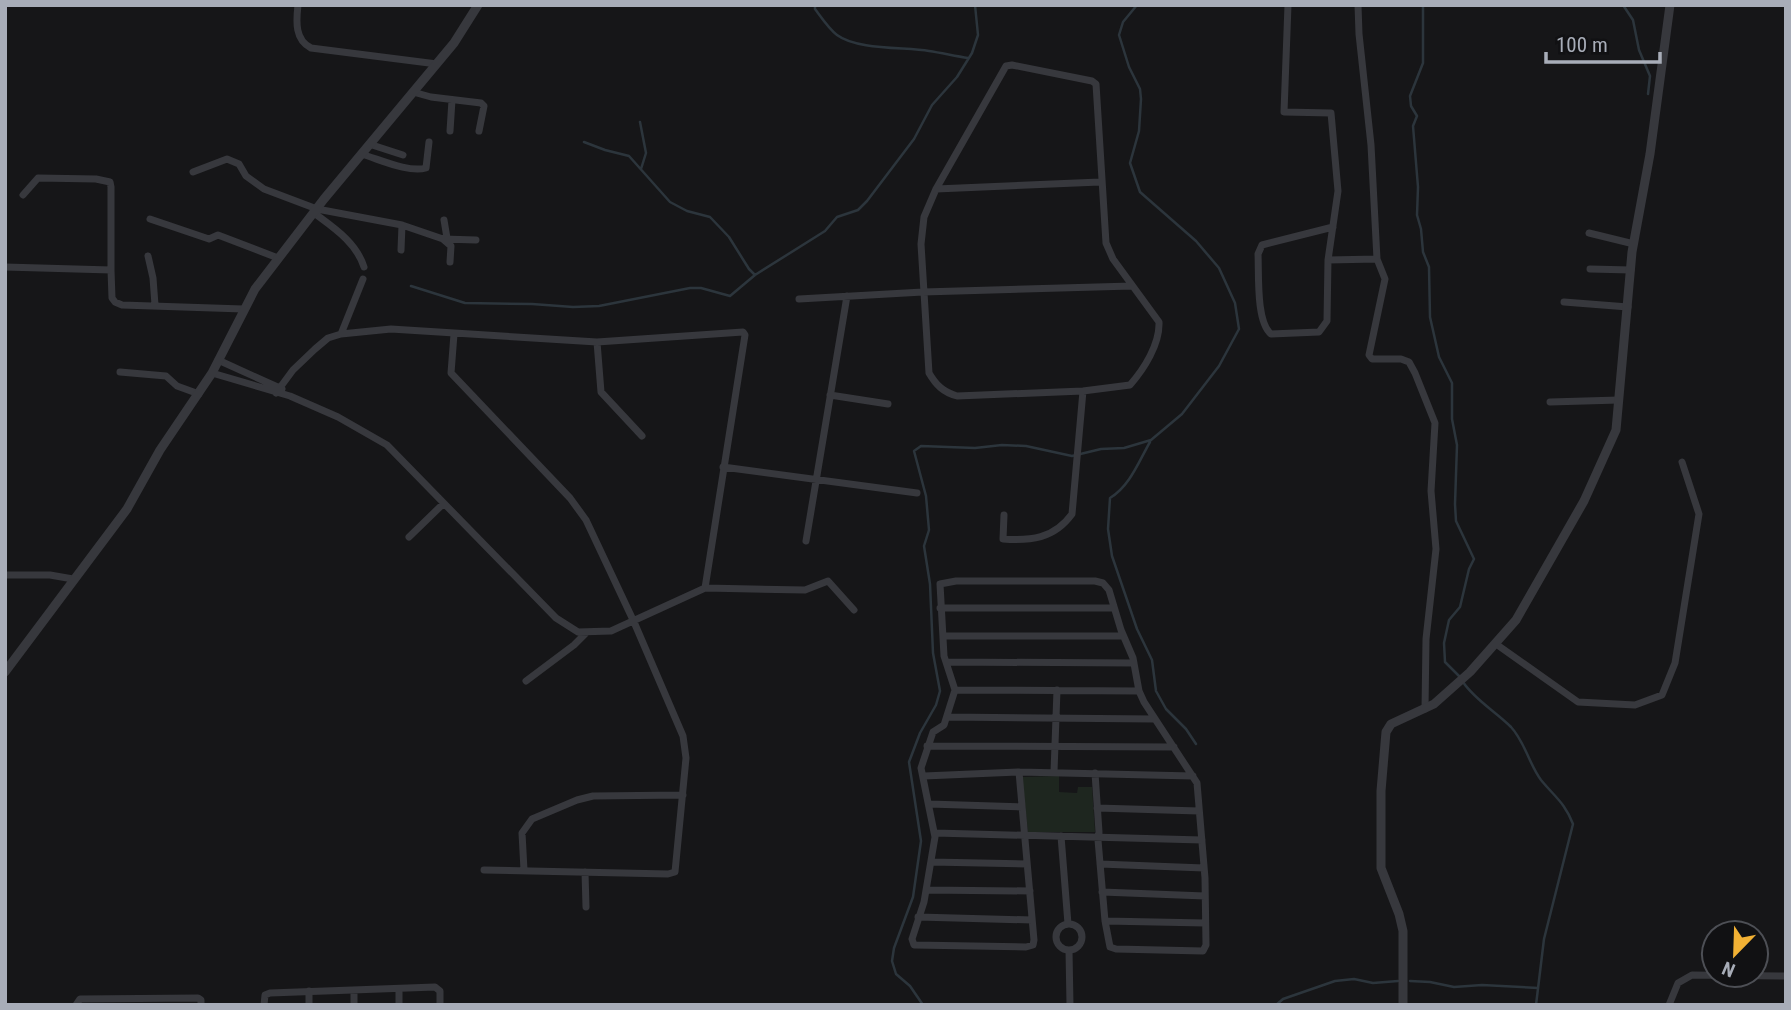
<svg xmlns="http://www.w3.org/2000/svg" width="1791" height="1010" font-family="'Roboto Condensed',sans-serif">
<rect width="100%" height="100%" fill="#161618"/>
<path fill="#1e261f" d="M1059,776v16l18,1 1,-6h14l3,45h-67l-6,-55z"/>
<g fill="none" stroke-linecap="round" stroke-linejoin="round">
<path stroke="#2c353c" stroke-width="2.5" d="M815,5v4c6,8 14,20 22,26 20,15 68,12 92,16 13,2 26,5 39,7
M1423,5v58l-13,33 1,10 6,10 -4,10 5,61 -1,28 4,14 2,23 6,15 1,50 9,40 13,26v36l5,26 -2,59 1,17 18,38 -5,10 -9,38 -11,13 -5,23 1,19 14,14
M1623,5l10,15 6,30 11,26 -2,18
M640,122l6,31 -5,16
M584,142l21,8 24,6 41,46 17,9 23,6 19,20 20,32 6,6
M411,286l54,17 67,1 41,3 26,-1 91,-18h11l29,8 25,-21 70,-44 12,-14 21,-7 9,-9 47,-62 18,-34 25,-28 15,-24 6,-18 -3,-30
M1150,442c-11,19 -20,44 -40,56l-2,31 4,27 25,73 15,31 4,31 10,18 20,20 10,15
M1463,682c11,17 33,30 48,45 14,15 18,37 30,53 14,17 24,23 32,44l-29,115 -8,66
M1410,981l20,1 24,5 28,-2 56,3
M923,1005l-13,-19 -14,-12 -4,-13 2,-13 19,-51 8,-56 -12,-79 11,-29 16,-28 4,-14 -7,-38 -3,-69 -6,-38 5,-16 -3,-34 -12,-45 7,-5 54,2 27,-3 24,1 46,10 29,-7 23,-1 27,-8 31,-26 37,-48 20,-37 -4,-26 -16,-35 -23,-27 -56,-49 -10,-29 9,-32 2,-32 -1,-10 -11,-22 -10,-32 4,-13 14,-17
M1276,1005l7,-6 52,-18 19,-2 19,4 25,-2"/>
<path stroke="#37383d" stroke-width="7" d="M298,5c-2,17 -3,35 13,43l126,16
M1288,5l-4,107 47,1 7,78 -10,69 49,-1
M1358,5l1,29 12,111 6,114 8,20 -16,76 3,4h29l8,3 6,11 20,50 -4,68 5,58 -10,90 -1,70
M1012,65l80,16 4,3 10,159 7,16 46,63c1,22 -15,47 -29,63l-47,6 -126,5c-14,-4 -21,-11 -28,-23l-8,-129 3,-27 12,-28 70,-123z
M413,92l18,5 50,6 3,3 -5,25
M450,131l2,-31
M369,144l34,11
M361,154c18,5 47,19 65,14l3,-26
M193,172l34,-13 12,5 7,12 18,13 53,20 85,16 41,14 33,1
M936,189l164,-7
M23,195l15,-17 58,1 14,3 1,5v83
M314,213c20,15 42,29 50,54
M150,219l59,20 9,-4 60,23
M444,220l3,18
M1589,233l45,11
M443,239l8,7 -1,16
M401,250l1,-25
M148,256l5,22 2,27
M1328,260l-1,61 -8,11 -48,2c-15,-12 -12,-60 -13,-80l4,-9 71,-18
M5,267l106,3 1,28 3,4 7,3 121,4
M1590,269l41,1
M799,299l124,-7 209,-6
M1564,302l64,5
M341,334l22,-55
M454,334l-3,39 119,125 16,22 48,102 49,114 3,22 -11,114 -7,2 -184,-4
M597,342l4,50 41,44
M218,360l64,29
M120,372l46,4 11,10 22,8
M212,373l78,23 48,21 49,28 169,173 22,14 33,-1 94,-43 100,2 23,-9 26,29
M276,393l17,-23 22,-21 13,-11 13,-4 50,-5 206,13 146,-10 2,3 -40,253
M830,395l58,9
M1550,402l69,-2
M723,467l194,26
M1004,515l-1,24c27,2 51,0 69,-25l11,-123
M409,537l34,-33
M806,541l41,-245
M5,575h45l23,4
M940,608h174
M943,636h180
M1496,644l82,58 57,3 27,-10 13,-32 24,-149 -17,-52
M946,662l188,1
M526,681l48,-36 13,-13
M955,690l184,1
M947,717l207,2
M927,746l247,1
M1019,772l15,168 -1,5 -7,2 -112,-2 -2,-6 12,-37 11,-65 -14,-69 12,-36 11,-7 11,-35 -11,-34 -4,-72 16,-3h139l8,2 6,7 12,40 12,28 6,33 5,11 53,81 8,95 1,67 -3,6 -87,-2 -6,-2 -5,-26 -7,-81 1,-8 -4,-59
M1054,772l3,-82
M924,776l95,-4 174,4
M929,804l93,3
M1097,808l102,3
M935,833l267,7
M1061,836l7,88
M931,862l96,2
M1100,864l104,4
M524,870l-2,-37 10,-14 45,-19 16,-4 90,-1
M585,872l1,35
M926,890l104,1
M1102,892l103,4
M918,917l114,3
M1105,921l100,2
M1056 937a13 13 0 1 1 26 0a13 13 0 1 1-26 0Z
M1069,950l1,55
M76,1005l4,-6 118,-1 3,2v5
M264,1005l1,-10 5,-2 165,-6 5,4v14
M309,1005v-14
M354,1005v-15
M399,1005v-16
M1669,1005l9,-22 14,-8 94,1"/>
<path stroke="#37383d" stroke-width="9" d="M5,672l122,-163 33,-59 52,-77 43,-84 69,-90 130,-156 24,-38
M1403,1005v-74l-4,-17 -18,-46v-77l5,-59 5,-8 43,-20 36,-32 46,-52 68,-119 32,-71 16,-178 18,-98 20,-149"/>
</g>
<rect width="1791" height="1010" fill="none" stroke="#a8adb8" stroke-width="14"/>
<g transform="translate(1735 954) rotate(203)"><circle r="33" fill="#111113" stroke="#4d4f55" stroke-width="2"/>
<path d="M0-5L12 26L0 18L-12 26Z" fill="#f2b134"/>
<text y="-10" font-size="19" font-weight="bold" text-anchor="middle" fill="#a8adb8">N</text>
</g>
<path d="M1546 52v10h114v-10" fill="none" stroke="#a8adb8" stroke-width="3.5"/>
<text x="1556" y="52" font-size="21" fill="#a8adb8" stroke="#111113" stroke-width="5" paint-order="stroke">100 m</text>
</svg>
